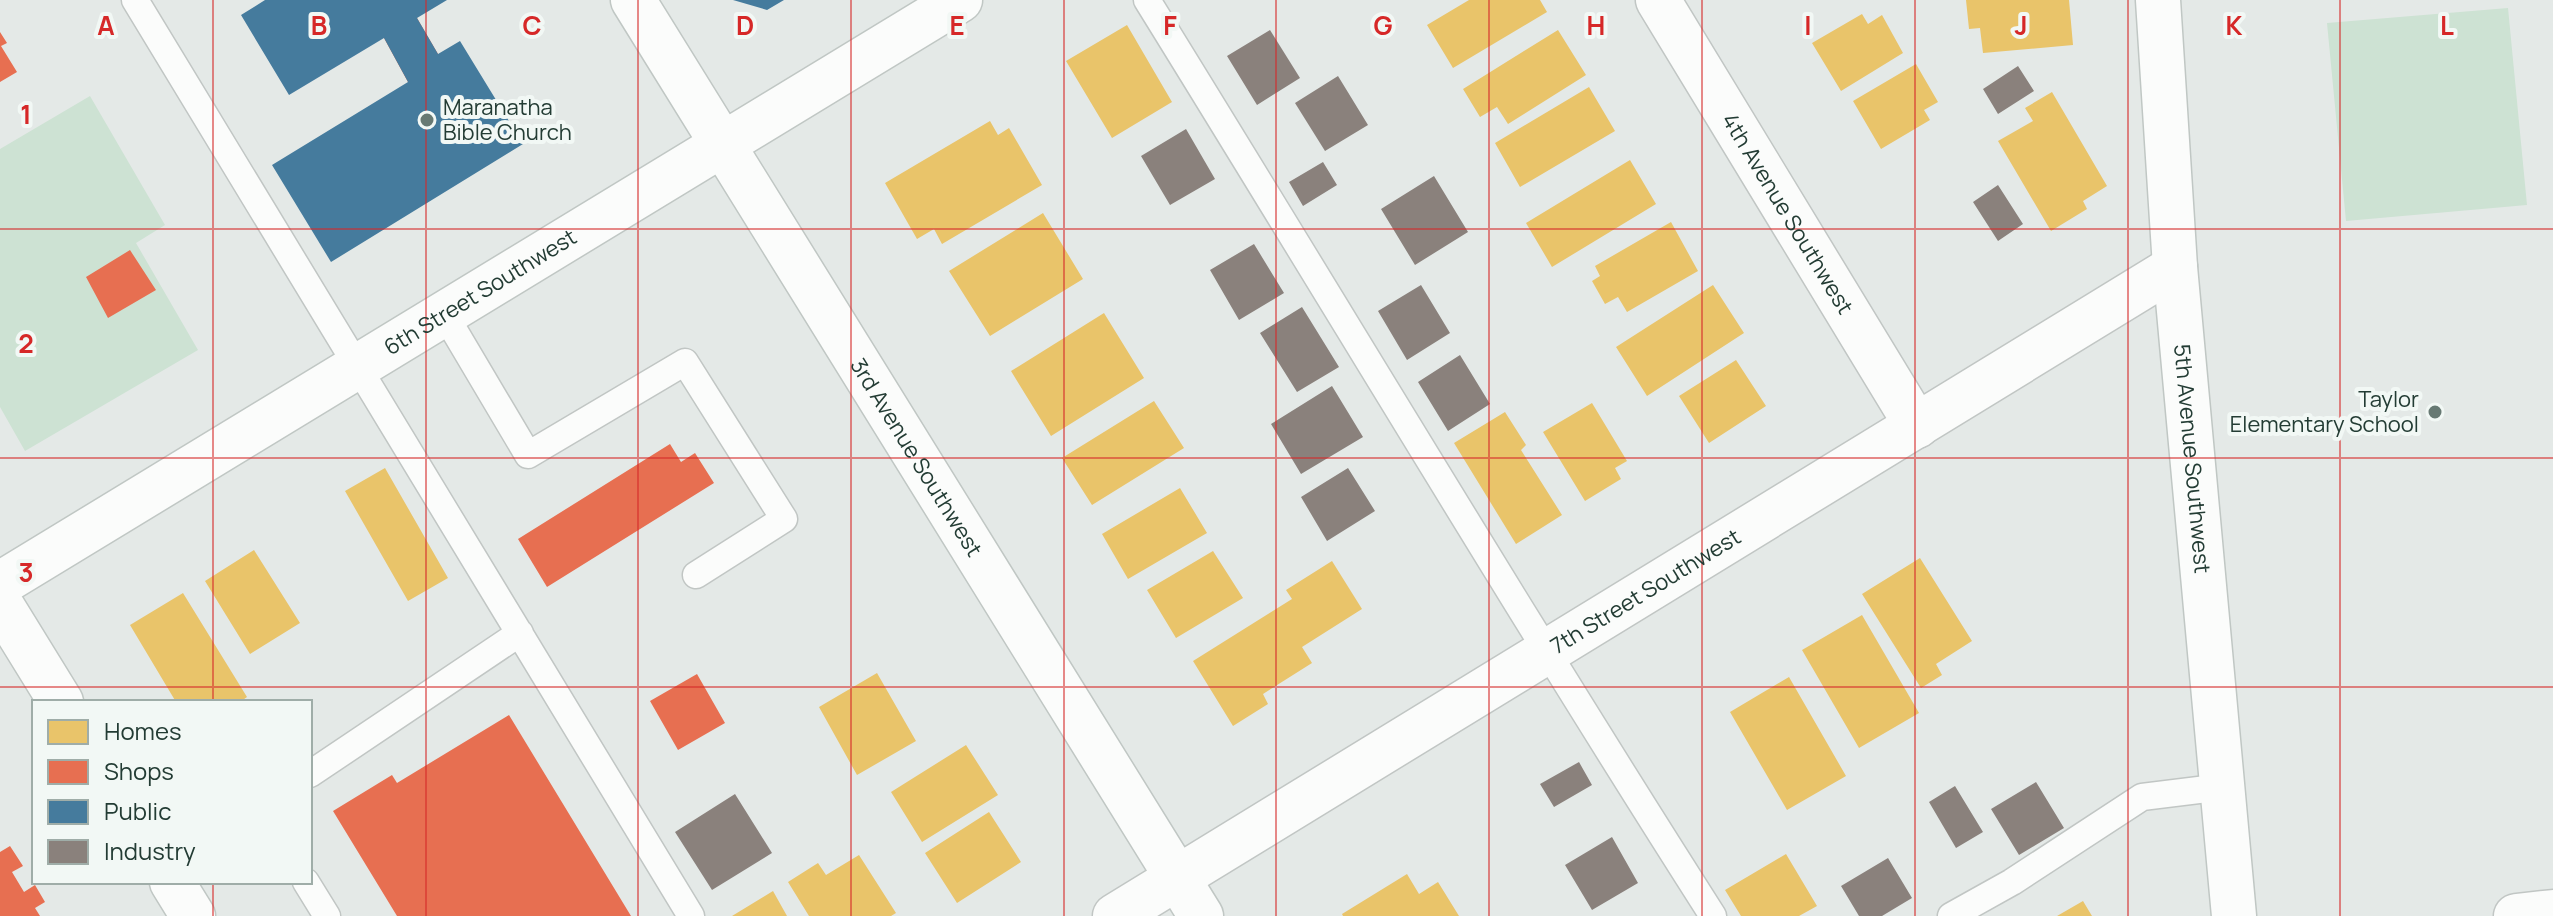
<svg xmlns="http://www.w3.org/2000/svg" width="2553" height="916" font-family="Manrope,sans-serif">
<rect width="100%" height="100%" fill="#e4e9e7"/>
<path fill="#cde2d3" d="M2508,8l19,197 -181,16 -19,-198z
M90,96l75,129 -29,18 62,107 -173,101 -25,-44v-258z"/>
<path fill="#e9c46a" d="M1469,0h71l7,12 -94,56 -26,-43z
M1966,0h103l4,45 -90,8 -3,-25 -11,1z
M1862,14l6,10 14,-9 21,38 -62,38 -29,-48z
M1127,25l45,77 -60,36 -46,-77z
M1558,30l28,45 -78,49 -11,-17 -17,10 -17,-28z
M1916,64l22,38 -14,8 6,10 -49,29 -28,-48z
M1589,87l26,44 -95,56 -25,-44z
M2052,92l55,94 -24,15 4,8 -36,22 -53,-90 35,-20 -8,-13z
M990,121l8,14 11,-7 33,57 -100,59 -8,-15 -17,10 -32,-56z
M1630,160l26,44 -104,63 -26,-44z
M1043,213l40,66 -93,57 -41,-65z
M1671,222l27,49 -71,41 -9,-15 -13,7 -13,-23 8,-5 -5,-10z
M1713,285l31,48 -97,63 -31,-49z
M1104,313l40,65 -93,58 -40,-65z
M1736,360l30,46 -57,37 -30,-47z
M1154,401l30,47 -92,57 -30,-47z
M1592,403l35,58 -12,7 6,11 -36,22 -42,-69z
M1505,412l21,33 -5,5 41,65 -46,29 -62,-101z
M385,468l63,110 -40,23 -63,-110z
M1180,488l27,45 -79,46 -26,-45z
M254,550l46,73 -50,31 -45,-73z
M1213,551l30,47 -67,40 -29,-48z
M1920,558l52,83 -36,23 6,11 -21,13 -59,-94z
M1332,561l30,48 -60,38 10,16 -49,31 5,10 -35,22 -40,-65 99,-62 -6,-9z
M183,593l64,104 -7,5h-64l-46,-77z
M1862,615l57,98 -60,35 -57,-98z
M877,673l39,68 -59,34 -38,-68z
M1789,677l57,99 -59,34 -57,-98z
M966,745l32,50 -76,47 -31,-50z
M989,812l32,50 -64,41 -32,-50z
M1786,854l31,52 -18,10h-58l-16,-26z
M859,855l37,58 -5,3h-82l-21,-34 30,-19 8,12z
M1407,874l12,20 19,-12 21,34h-116l-1,-2z
M773,891l14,25h-55z
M2083,901l9,15h-35z"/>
<path fill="#e76f51" d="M417,18l21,36 -16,11 4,5 -18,12 -24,-44z
M0,32l7,11 -6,3 16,26 -17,10z
M130,250l26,40 -48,28 -22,-41z
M670,444l11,18 14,-9 19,30 -167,104 -29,-48z
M697,674l28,49 -47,27 -28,-49z
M509,715l122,201h-234l-64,-105 59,-36 5,8z
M10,846l13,20 -11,6 12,20 11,-7 10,17 -10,6 5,8h-40v-64z"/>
<path fill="#457b9d" d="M265,0h182l-30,18 21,36 22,-13 63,103 -192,118 -59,-97 136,-83 -24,-44 -95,57 -48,-80z
M733,0h51l-17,10z"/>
<path fill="#8a817c" d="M1270,30l30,48 -43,27 -30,-49z
M2018,66l16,25 -36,23 -15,-25z
M1338,76l30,49 -43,26 -30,-48z
M1186,129l29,50 -45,26 -29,-49z
M1323,162l14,23 -34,21 -14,-24z
M1434,176l34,56 -53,33 -34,-56z
M1998,185l25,39 -25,17 -25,-39z
M1254,244l30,49 -45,27 -29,-50z
M1421,285l29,48 -43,27 -29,-49z
M1302,307l37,60 -42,25 -37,-59z
M1460,355l30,49 -42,27 -30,-49z
M1332,386l31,51 -62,37 -30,-50z
M1348,468l27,43 -48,30 -26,-44z
M1579,762l13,23 -38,22 -14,-23z
M2036,782l28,46 -45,27 -28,-46z
M1955,786l28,46 -27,16 -27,-46z
M735,794l37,59 -60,37 -37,-58z
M1612,837l26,46 -46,27 -27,-45z
M1888,858l24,40 -30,18h-23l-18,-30z"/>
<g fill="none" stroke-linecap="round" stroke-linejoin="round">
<g stroke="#c1c6c4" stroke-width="29">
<path id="service" d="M135,0l556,916
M1147,0c189,305 373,614 566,916
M445,315l83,140 157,-93 99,157 -88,56
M310,774l210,-141
M306,882l21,34
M1951,916l61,-34 130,-85 81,-10"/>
</g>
<g stroke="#c1c6c4" stroke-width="47">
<g id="minor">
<path id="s1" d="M1658,0l259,426"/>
<path id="s2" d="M1115,916l1060,-649"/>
<path d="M2516,916l37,-4"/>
</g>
</g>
<g stroke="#c0c7c4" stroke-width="47">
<g id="secondary">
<path id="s3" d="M633,0l568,916"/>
<path id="s4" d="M2158,0l17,267 59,649"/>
<path id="s5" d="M0,584l960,-584"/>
<path d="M0,603l61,99"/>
<path d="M172,882l21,34"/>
</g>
</g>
<use href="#service" stroke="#fbfcfb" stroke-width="26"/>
<use href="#minor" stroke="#fbfcfb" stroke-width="44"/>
<use href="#secondary" stroke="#fbfcfb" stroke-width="44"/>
</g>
<path fill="none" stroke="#d62828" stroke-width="2" stroke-opacity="0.55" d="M213,0v702M426,0v916M638,0v916M851,0v916M1064,0v916M1276,0v916M1489,0v916M1702,0v916M1915,0v916M2128,0v916M2340,0v916M0,229h2553M0,458h2553M0,687h2553M213,882v34"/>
<g fill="#677973" stroke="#f2f8f5" stroke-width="3">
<circle cx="427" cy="120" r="8"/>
<circle cx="2435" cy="412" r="8"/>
</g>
<g text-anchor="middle" stroke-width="8" stroke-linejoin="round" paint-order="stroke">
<g font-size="22" fill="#233c34" stroke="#f2f8f5" text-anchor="start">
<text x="443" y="115">Maranatha<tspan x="443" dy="25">Bible Church</tspan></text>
<text x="2419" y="407" text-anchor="end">Taylor<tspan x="2419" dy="25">Elementary School</tspan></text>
</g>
<g font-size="22" fill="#233c34" stroke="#f2f8f5">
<text dy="8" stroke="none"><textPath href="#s1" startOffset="250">4th Avenue Southwest</textPath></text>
<text dy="8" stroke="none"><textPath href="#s5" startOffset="562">6th Street Southwest</textPath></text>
<text dy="8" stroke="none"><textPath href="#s3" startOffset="538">3rd Avenue Southwest</textPath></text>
<text dy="8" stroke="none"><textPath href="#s4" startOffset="460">5th Avenue Southwest</textPath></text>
<text dy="8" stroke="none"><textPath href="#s2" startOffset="622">7th Street Southwest</textPath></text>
</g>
</g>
<g font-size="26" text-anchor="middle" font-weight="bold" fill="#d62828" stroke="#f2f8f5" stroke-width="8" stroke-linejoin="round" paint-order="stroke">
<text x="106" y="35">A</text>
<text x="319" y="35">B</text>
<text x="532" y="35">C</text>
<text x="745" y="35">D</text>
<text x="957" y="35">E</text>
<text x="1170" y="35">F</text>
<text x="1383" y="35">G</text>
<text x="1596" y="35">H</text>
<text x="1808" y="35">I</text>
<text x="2021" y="35">J</text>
<text x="2234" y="35">K</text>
<text x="2447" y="35">L</text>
<text x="26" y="124">1</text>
<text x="26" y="353">2</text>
<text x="26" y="582">3</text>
</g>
<rect x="32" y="700" width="280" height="184" fill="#f2f8f5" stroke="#9fada8" stroke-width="2"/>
<rect x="48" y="720" width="40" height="24" fill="#e9c46a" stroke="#9fada8" stroke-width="2"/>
<text x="104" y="740" font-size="24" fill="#233c34">Homes</text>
<rect x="48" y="760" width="40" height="24" fill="#e76f51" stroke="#9fada8" stroke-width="2"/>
<text x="104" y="780" font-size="24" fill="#233c34">Shops</text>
<rect x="48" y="800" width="40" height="24" fill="#457b9d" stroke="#9fada8" stroke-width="2"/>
<text x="104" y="820" font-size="24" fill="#233c34">Public</text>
<rect x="48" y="840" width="40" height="24" fill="#8a817c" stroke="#9fada8" stroke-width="2"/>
<text x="104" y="860" font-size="24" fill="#233c34">Industry</text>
</svg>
